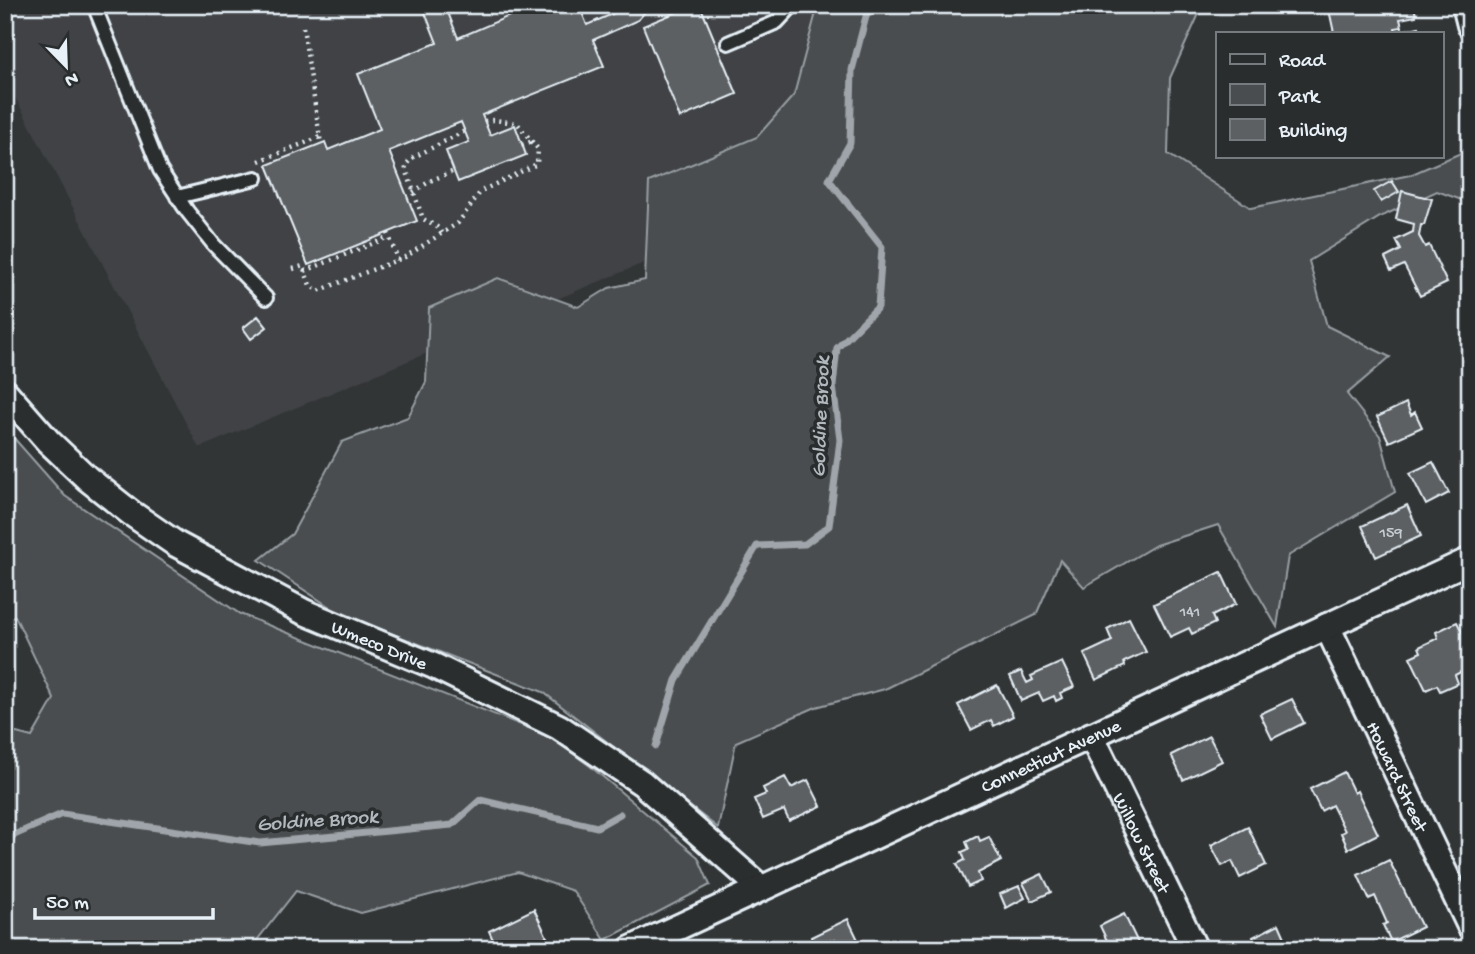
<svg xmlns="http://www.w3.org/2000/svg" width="1475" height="954" font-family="'Gochi Hand',sans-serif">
<rect width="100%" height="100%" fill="#323536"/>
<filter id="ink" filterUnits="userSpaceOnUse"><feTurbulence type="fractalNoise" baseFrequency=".0143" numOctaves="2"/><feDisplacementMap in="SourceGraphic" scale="14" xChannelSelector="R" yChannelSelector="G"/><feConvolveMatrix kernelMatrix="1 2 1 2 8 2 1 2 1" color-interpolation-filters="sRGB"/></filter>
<g filter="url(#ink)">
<path fill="#3f4244" d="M5,5h918l48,122 -772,321 -194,-370z"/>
<path fill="#494d4f" stroke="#989fa4" stroke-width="2" d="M818,5h385l-33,73 -2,76 83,54 159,-33 60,-26v54l-33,-12 -57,26 -71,44 18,65 63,31 -43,37 33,42 15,56 -107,64 -11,71 -59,-102 -62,20 -72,42 -24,-27 -24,55 -151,74 -69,18 -80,35 -18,86 -175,-136 -204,-79 -80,-53 33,-26 50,-92 66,-25 18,-35 3,-74 69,-30 80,29 31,-19 36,-8 4,-98 108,-45 37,-42z
M5,428l60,68 175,118 309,122 41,30 108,91 12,28 -105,55 -32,-49 -55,-19 -157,41 -65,-22 -46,58h-245v-219l27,7 22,-38 -39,-83 -10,4z"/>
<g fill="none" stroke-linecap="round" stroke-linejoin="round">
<path stroke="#9fa5aa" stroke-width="7" d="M656,746l20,-66 81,-134 48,-2 24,-18 11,-86 -7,-54 4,-38 41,-41 4,-60 -53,-67 21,-37 2,-73 17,-65
M5,839l57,-25 198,29 192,-18 28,-25 117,27 23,-13"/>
</g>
<path fill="#5c6063" stroke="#e8f1f8" stroke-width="2" d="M422,5h23l13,33 77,-33h44l8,20 46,-20h18l-13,15 -45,20 11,26 -122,49 8,20 25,-10 11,30 -68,27 -12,-31 23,-9 -8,-20 -72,29 28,70 -109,44 -41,-100 58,-23 3,8 52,-21 -22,-55 79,-31z
M694,5h6l37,89 -57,24 -37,-92z
M1328,5h86l2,11 -16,3 2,8 -7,1 1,4 23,-5 1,6h-86z
M1392,181l7,11 -18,10 -7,-11z
M1402,191l30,8 -8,26h-3l-2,11 6,11 4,-2 18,38 -27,13 -16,-31 -13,6 -6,-13 16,-8 -5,-10 17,-8 1,-8 -18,-5z
M258,316l9,11 -16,12 -8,-11z
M1406,403l5,12 4,-3 7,15 -33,15 -12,-25z
M1433,462l16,31 -23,12 -16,-32z
M1407,505l14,31 -45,21 -14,-31z
M1221,572l15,32 -24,12 3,7 -23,11 -3,-6 -19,9 -16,-33z
M1129,618l17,34 -22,10 1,4 -29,14 -12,-26 28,-13 -5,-12z
M1457,622l13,25v20l-15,8 3,8 -18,8 -3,-6 -11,5 -16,-33 11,-5 -2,-5 19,-9 -2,-6z
M1062,662l12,25 -14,6 2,5 -6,3 -2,-5 -11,5 -4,-8 -18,8 -11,-25 11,-5 6,12 6,-3 -2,-4z
M997,685l16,31 -19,10 -3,-6 -20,10 -13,-25z
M1292,699l12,24 -32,16 -12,-25z
M1209,736l13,25 -39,19 -12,-25z
M1344,772l10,21 3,-2 21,43 -30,15 -7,-16 4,-2 -13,-26 -11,6 -11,-22z
M785,777l6,11 17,-8 13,26 -32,15 -5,-11 -21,9 -9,-20 12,-5 -3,-6z
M1248,827l18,38 -26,13 -8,-17 -10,5 -11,-21z
M978,836l2,5 9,-4 12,24 -23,12 3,8 -13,6 -11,-23 8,-4 -3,-8 7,-3 -3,-7z
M1389,860l33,67 -31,15 -8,-17 4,-2 -12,-27 -6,3 -11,-24z
M1042,874l9,18 -19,9 -9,-18z
M1019,886l6,12 -19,10 -6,-14z
M534,909l13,28 -25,12h-25l-8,-18z
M1124,914l17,35h-30l-11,-23z
M848,919l14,29 -63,1 14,-7 -2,-5z
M1279,924l11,25h-31l-6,-12z
M748,939l5,10h-24z"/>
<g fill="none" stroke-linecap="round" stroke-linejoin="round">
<g stroke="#e8f1f8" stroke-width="18">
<path id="service" d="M94,5l66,165 27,41 27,34 52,53
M728,43l49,-21 16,-17
M177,197l79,-19"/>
</g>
<g stroke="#e8f1f8" stroke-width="30">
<g id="minor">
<path d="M1465,5l5,20"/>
<path id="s1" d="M5,392l43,49 40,38 43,34 45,31 128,68 130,54 125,61 83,56 119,105"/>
<path id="s2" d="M1327,626l143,300"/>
<path id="s3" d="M1091,735l104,214"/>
<path id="s4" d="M631,949l839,-389"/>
</g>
</g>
<path stroke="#e8f1f8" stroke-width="4.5" stroke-dasharray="2 5" stroke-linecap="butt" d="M303,27l18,117
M522,145l11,-4
M259,161l61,-24
M413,192l19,-12 22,-9
M388,233l10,27
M442,233l-3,-5 -16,-9 -18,-53 7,-8 53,-27
M293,269l10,-3 7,19 8,6 87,-34 53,-34 23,-32 56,-27 1,-15 -21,-26 -23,-3 -9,1
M305,271l84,-34"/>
<use href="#service" stroke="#2a2d2e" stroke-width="12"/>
<use href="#minor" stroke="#2a2d2e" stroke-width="24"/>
</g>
</g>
<g text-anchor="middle" stroke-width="7" stroke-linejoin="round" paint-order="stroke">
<g font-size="16" fill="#c5cdd3">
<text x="1391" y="537">159</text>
<text x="1190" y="616">141</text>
</g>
<g font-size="19" fill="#e8f1f8" stroke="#2a2d2e">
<text dy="7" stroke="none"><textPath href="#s1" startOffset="457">Wmeco Drive</textPath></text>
<text dy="7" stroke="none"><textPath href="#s4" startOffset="462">Connecticut Avenue</textPath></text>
<text dy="7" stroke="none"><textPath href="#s2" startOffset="166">Howard Street</textPath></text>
<text dy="7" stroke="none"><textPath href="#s3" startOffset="119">Willow Street</textPath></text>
</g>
<g font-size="21" font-style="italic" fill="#b1b8be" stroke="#2a2d2e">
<text transform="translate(819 417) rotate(-88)" y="7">Goldine Brook</text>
<text transform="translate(317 819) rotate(-4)" y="7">Goldine Brook</text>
</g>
</g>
<rect width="1475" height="954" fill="none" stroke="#2a2d2e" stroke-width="28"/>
<rect x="14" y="14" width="1447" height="926" fill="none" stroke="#e8f1f8" stroke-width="2.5" filter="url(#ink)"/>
<rect x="1216" y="32" width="228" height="126" fill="#2a2d2e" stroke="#767b7f" stroke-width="2"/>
<rect x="1230" y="54" width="35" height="10" fill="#2a2d2e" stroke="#767b7f" stroke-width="2"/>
<text x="1279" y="66" font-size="21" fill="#e8f1f8">Road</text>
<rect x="1230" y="84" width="35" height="21" fill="#494d4f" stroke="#767b7f" stroke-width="2"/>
<text x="1279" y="102" font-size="21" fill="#e8f1f8">Park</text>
<rect x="1230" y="119" width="35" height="21" fill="#5c6063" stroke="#767b7f" stroke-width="2"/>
<text x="1279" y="136" font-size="21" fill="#e8f1f8">Building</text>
<g transform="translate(66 66) rotate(157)" stroke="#2a2d2e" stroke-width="5" paint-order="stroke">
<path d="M0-5L12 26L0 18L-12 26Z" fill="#e8f1f8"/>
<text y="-10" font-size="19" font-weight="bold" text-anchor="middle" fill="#e8f1f8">N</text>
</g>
<path d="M35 908v10h178v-10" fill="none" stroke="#e8f1f8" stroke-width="3.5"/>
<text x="46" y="908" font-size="21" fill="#e8f1f8" stroke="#2a2d2e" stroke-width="5" paint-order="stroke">50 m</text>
</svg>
